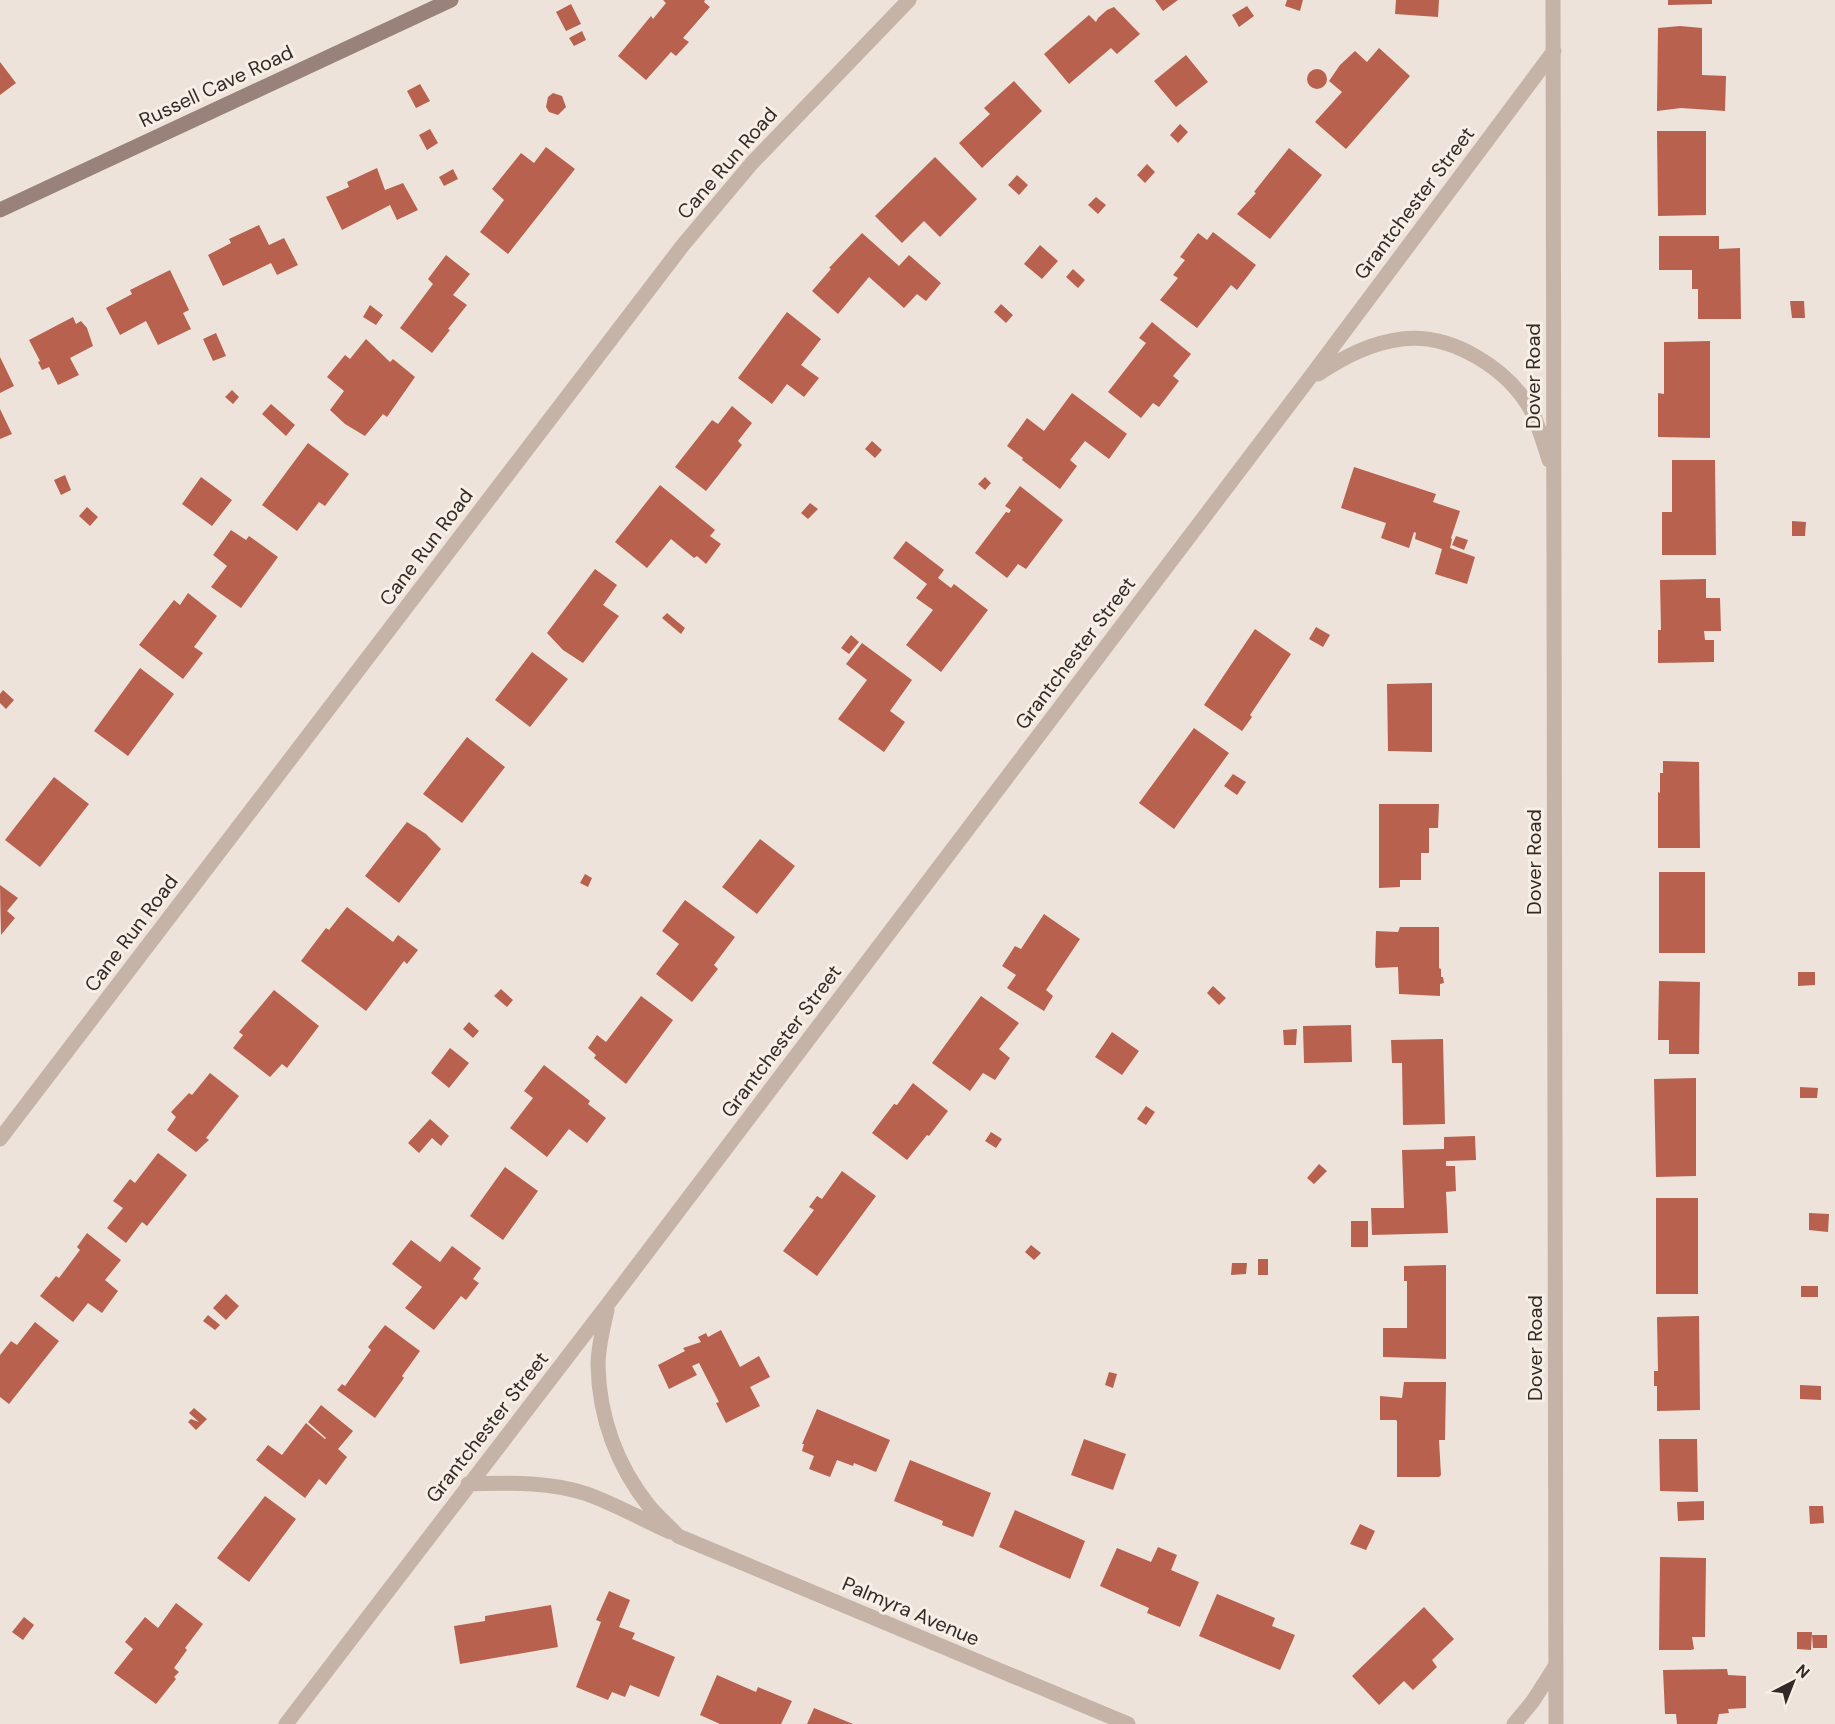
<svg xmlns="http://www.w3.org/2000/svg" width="1835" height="1724" font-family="'DM Sans',sans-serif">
<rect width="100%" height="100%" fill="#eee3da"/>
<path fill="#b8614e" d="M663,0h42l-1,2 6,5 -27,31 6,4 -13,14 -5,-4 -25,28 -28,-24 33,-40 2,3 13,-16z
M1155,0h23l-15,11z
M1287,0h16l-3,11 -15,-5z
M1396,0h43l-1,17 -43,-3z
M1668,0h44v4l-44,1z
M571,4l10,20 -15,7 -10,-19z
M1247,6l7,10 -15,11 -7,-12z
M1114,7l26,27 -23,20 -6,-6 -42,36 -25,-30 45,-39 7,7 2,-4 9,-8z
M1680,26l22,2v47l24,1 -1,35 -44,-3 -24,3 1,-83z
M582,31l4,9 -12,6 -5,-8z
M1379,48l31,28 -64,73 -31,-27 27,-30 -13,-11 11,-16 15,-14 12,11z
M1186,55l22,27 -32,25 -22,-26z
M0,62l16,21 -16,12z
M1307 79a10 10 0 1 1 20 0a10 10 0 1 1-20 0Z
M1014,81l28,30 -60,57 -23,-25 31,-29 -6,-6z
M420,84l10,17 -14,7 -9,-17z
M553,93l9,3 4,11 -8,8 -9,-3 -3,-5 2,-10z
M1180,124l8,8 -10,11 -8,-8z
M430,129l8,14 -11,7 -8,-15z
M1657,131h49v84l-48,1z
M546,147l29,22 -67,85 -28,-22 24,-32 -12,-11 29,-36 13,10z
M1289,148l33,27 -52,64 -33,-25 19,-21 -2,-1z
M935,157l42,42 -37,38 -16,-16 -22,22 -27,-27z
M1147,164l8,8 -10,11 -8,-8z
M377,168l8,22 18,-7 15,27 -21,10 -7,-15 -48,25 -16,-33 23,-10 -2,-5z
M453,169l5,10 -14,7 -5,-9z
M1017,175l11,10 -9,10 -11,-10z
M1096,197l10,8 -8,9 -10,-9z
M259,225l10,20 15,-7 14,27 -21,10 -6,-12 -48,23 -15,-31 23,-12 -2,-4z
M1213,232l43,33 -19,25 -6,-5 -34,43 -37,-28 18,-22 -5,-3 12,-15 -5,-3 18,-24 9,7z
M862,233l37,33 10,-11 32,28 -15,18 -9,-7 -13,14 -35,-31 -31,37 -26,-23 19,-22 -2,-1z
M1659,236h60v13l21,-1 1,71h-43v-30h-6v-19h-33z
M1040,245l18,16 -16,18 -18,-15z
M446,255l24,19 -17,21 14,10 -19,24 2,1 -18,23 -32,-25 33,-44 -5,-5z
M1073,269l12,11 -7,8 -12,-11z
M170,270l19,40 -6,3 8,16 -33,16 -12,-24 -26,14 -14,-27 26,-14 -2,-4z
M1790,301h14l1,17h-13z
M1001,304l12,11 -7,8 -12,-11z
M370,305l13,10 -7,10 -13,-8z
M787,312l34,27 -20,26 18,13 -15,19 -17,-13 -15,20 -34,-26z
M73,317l3,7 5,-3 6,7 6,18 -23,12 9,17 -21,10 -9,-18 -7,3 -4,-8 2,-1 -11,-21z
M1152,322l39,32 -18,22 6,5 -20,26 -6,-4 -12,15 -33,-26 38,-49 -7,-5z
M216,333l10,23 -13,5 -10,-22z
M366,339l24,23 3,-3 22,18 -28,40 -4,-3 -18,22 -20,-12 -15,-14 14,-19 -17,-14 18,-22 5,4z
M1710,341v97l-52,-1v-44l6,1v-52z
M0,357l14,29 -14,7z
M232,390l7,7 -6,7 -8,-7z
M1072,393l55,41 -18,25 -24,-18 -15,19 7,6 -17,23 -38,-29 1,-2 -16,-12 20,-28 17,13z
M271,404l24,21 -9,11 -24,-22z
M732,406l20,17 -14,18 4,4 -36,46 -31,-24 37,-47 6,4z
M0,409l12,25 -12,5z
M872,441l10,9 -7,8 -10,-9z
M308,443l41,31 -24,32 -6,-4 -22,29 -35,-26z
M1672,460h43l1,95h-54v-43h10z
M1354,467l82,27 -3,8 27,9 -9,27 1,1 -2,9 25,9 -8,27 -32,-10 7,-25 -27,-10 1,-6 -2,-1 -5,16 -28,-10 5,-15 -45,-15z
M65,475l6,15 -10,5 -7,-15z
M201,477l31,23 -20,26 -30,-22z
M985,477l6,6 -6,7 -7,-6z
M660,485l55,45 -5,6 11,8 -15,20 -9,-8 -3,2 -23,-19 -24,29 -32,-26z
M1020,486l43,34 -37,49 -8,-5 -11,14 -32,-25 31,-41 3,1 2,-3 -6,-4z
M810,503l8,6 -10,10 -7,-6z
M87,507l11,10 -8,9 -11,-10z
M1792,521l14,1 -1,14h-13z
M231,530l15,10 3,-4 29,21 -37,51 -30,-21 16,-21 -14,-11z
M1456,536l12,4 -4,10 -12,-5z
M906,541l38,29 -6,8 13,10 3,-4 34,26 -47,62 -35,-27 27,-35 -17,-12 11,-14 -34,-26z
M595,569l22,16 -14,20 16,11 -36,47 -20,-13 -16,-17z
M1706,579v19h14l1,33h-17l1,9h9v22l-56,1v-33h3l-1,-50z
M188,593l29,23 -23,31 9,6 -20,26 -44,-34 35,-45 6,5z
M667,613l18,15 -4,6 -19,-16z
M1316,627l14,8 -7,12 -14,-8z
M1255,629l36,25 -41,61 2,2 -10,14 -38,-26z
M851,635l8,7 -10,12 -8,-6z
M862,643l50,37 -22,31 15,11 -21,30 -46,-33 29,-39 -21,-16z
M532,652l36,27 -38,48 -35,-27z
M140,668l34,26 -46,62 -34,-25z
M1432,683v69l-44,-1 -1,-67z
M3,690l11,10 -8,9 -6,-6v-9z
M1194,728l35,25 -55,76 -35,-26z
M467,737l38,30 -43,56 -39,-29z
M1663,761l36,1 1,86h-42v-56l2,1v-20h3z
M1233,774l13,8 -9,13 -13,-9z
M54,777l35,27 -49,63 -35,-27z
M1379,804h60l-1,24h-9v25h-8v27h-21v7l-21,1z
M407,822l19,12 15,15 -42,54 -34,-27z
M760,839l35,27 -38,48 -35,-27z
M1659,872h46v81h-46z
M585,874l7,4 -4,9 -8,-4z
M0,885l18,13 -11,13 8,7 -14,17z
M685,900l50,37 -21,28 4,4 -26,33 -36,-28 23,-30 -17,-13z
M347,907l46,35 5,-7 20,15 -11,14 -3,-3 -38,50 -65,-50 25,-33 3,2z
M1044,914l36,25 -34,51 7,6 -9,15 -37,-23 9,-13 -14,-9 13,-20 6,3z
M1400,927h39v41l2,1v8h2l1,6 -4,1v12l-41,-2 -1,-27 -22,1 -1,-3 1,-34 22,1z
M1798,972h17v13l-17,1z
M1659,981l41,1 -1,72h-30v-14h-11z
M1213,986l13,12 -7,7 -12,-12z
M501,989l12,11 -6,7 -13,-11z
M274,990l45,36 -32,42 -5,-4 -12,13 -37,-29 10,-13 -4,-3z
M641,996l32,24 -47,64 -32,-26 2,-3 -8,-7 9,-13 9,7z
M981,996l38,27 -20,26 11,9 -15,22 -12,-7 -13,18 -38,-28z
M469,1022l10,9 -6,7 -10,-9z
M1351,1025l1,37 -48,1 -1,-37z
M1297,1029l-1,16h-12l-1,-15z
M1112,1032l27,19 -17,24 -27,-18z
M1443,1039l2,85 -42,1 -1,-62h-10l-1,-23z
M450,1048l19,15 -20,25 -18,-15z
M544,1065l46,36 -2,3 18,14 -19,25 -18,-14 -22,28 -37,-29 23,-30 -9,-7z
M210,1073l29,23 -33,42 3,2 -13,12 -29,-22 9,-13 -5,-5 18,-19 3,2z
M1696,1078v98l-40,1 -2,-98z
M913,1083l35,28 -19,25 -2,-1 -20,25 -35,-27 22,-29 3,1z
M1800,1087l18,1 -1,10h-17z
M1146,1106l9,6 -9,13 -9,-6z
M430,1119l19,17 -8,10 -9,-8 -13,15 -11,-10z
M991,1132l11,7 -6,9 -11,-7z
M1475,1136l1,24 -30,1v5h9l1,25 -10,1 2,41 -76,2 -1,-27h33l-2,-58 42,-1v-12z
M158,1153l29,22 -40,51 -5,-4 -16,21 -19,-15 16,-20 -10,-7 17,-22 5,4z
M1319,1164l8,7 -13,13 -7,-6z
M505,1167l33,24 -35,49 -33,-24z
M842,1171l34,25 -59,80 -34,-25 31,-41 -5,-3 8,-11 5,3z
M1656,1198h42v96h-42z
M1809,1213l20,1 -1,18 -19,-2z
M1351,1221h17v26h-17z
M87,1233l34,27 -16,20 13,11 -16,22 -14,-10 -15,19 -33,-26 16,-20 3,2 21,-28 -3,-3z
M411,1240l29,22 12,-16 29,22 -8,11 6,4 -13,17 -5,-4 -27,34 -29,-22 17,-21 -30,-23z
M1031,1245l10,8 -7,7 -9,-8z
M1258,1259h10v16h-10z
M1232,1263h15l-1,11 -15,1z
M1446,1265v94l-63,-2v-29h24v-47h-3v-15z
M1801,1286h17v11h-17z
M226,1294l13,12 -13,14 -13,-12z
M208,1315l12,10 -5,5 -12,-9z
M1699,1316l1,94 -43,1v-25h-3v-15h4l-1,-54z
M35,1322l24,19 -50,63 -9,-7v-42l11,-14 6,4z
M385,1325l35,26 -18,25 2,2 -29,40 -38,-28 5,-6 3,2 26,-36 -3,-3z
M721,1330l19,37 19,-11 11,21 -20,10 10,19 -34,17 -10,-20 3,-1 -20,-39 -7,3 5,9 -28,14 -11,-24 27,-14 -2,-3 18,-6 -3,-5 8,-4 2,4z
M1109,1372l8,2 -4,14 -8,-3z
M1404,1382h42l-1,58h-6l2,35 -2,2h-42v-56l-1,-1h-16v-24l22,2z
M1800,1385l21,1v14l-21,-1z
M321,1405l32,26 -15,18 9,8 -21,28 -7,-6 -14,19 -49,-38 12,-15 14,10 24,-32 19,16 1,-1 -18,-16z
M194,1408l13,11 -11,11 -8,-8 3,-3 8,3 -10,-9z
M817,1409l73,31 -14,32 -22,-9 -1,3 -16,-6 -7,17 -21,-8 5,-13 -12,-5 2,-7h-2z
M1084,1439l42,15 -13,36 -42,-15z
M1659,1439h38l1,53 -38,-1z
M910,1460l81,33 -18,44 -31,-12 1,-4 -49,-20z
M265,1496l31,23 -47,63 -32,-24z
M1704,1501v19l-26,1 -1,-19z
M1809,1506h14l1,17 -14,1z
M1015,1510l70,31 -15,38 -71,-32z
M1360,1524l15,7 -9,19 -16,-6z
M1158,1547l19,8 -6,15 28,12 -19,45 -33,-14 2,-5 -49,-22 17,-38 34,14z
M1660,1557l46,1 -1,79h-13l2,12 -3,1h-32z
M609,1591l21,9 -11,27 16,6 -3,6 43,18 -16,40 -29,-12 -5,12 -13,-5 -4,8 -32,-13 25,-65 -5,-2z
M1217,1594l58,24 -3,8 23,9 -15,35 -81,-34z
M176,1603l27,21 -18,24 2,2 -13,18 5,4 -5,5 2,2 -20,25 -42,-31 19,-24 -8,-7 20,-25 13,11z
M551,1605l7,42 -98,17 -6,-38 31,-5v-5z
M1424,1607l30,32 -22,21 5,7 -24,23 -9,-9 -25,24 -27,-29z
M24,1617l10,8 -11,15 -11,-8z
M1797,1632h15l-1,18 -14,-1z
M1812,1635h15v13h-14z
M1727,1669l1,6 18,1v32l-18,1 1,4 -10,1 -2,10h-40l-1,-10h-11l-2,-44z
M717,1675l39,17 2,-5 34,14 -11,23h-61l-20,-9z
M814,1708l39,16h-46z"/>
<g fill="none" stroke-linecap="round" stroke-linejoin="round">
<path stroke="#c5b3a7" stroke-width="15" d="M1553,0l3,1724
M1318,374c26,-17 52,-31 84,-35 50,-6 107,30 130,73 7,15 12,32 17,48
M0,1139l683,-894 69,-82 157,-163
M607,1310c-4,18 -9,37 -9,55 1,52 19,101 51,141 9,11 20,20 29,30l450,188
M468,1484c39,-1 81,-3 119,10 28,10 56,26 83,38
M286,1724l322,-420 700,-924 246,-329
M1514,1724l19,-23 23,-36"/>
<path stroke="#988279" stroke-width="15" d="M0,210l451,-210"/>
</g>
<g text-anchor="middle" stroke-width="6" stroke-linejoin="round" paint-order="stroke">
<g font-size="20" fill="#322a27" stroke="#f7eee5">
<text transform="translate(216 86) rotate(-25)" y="7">Russell Cave Road</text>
<text transform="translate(727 163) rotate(-49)" y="7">Cane Run Road</text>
<text transform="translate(1414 203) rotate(-53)" y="7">Grantchester Street</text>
<text transform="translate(1533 376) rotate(-90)" y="7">Dover Road</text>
<text transform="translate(426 547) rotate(-53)" y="7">Cane Run Road</text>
<text transform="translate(1075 653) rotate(-53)" y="7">Grantchester Street</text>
<text transform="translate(1534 862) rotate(-90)" y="7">Dover Road</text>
<text transform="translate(131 933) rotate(-53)" y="7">Cane Run Road</text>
<text transform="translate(781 1041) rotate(-53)" y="7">Grantchester Street</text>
<text transform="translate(1535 1348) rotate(-90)" y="7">Dover Road</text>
<text transform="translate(487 1427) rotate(-52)" y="7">Grantchester Street</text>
<text transform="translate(911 1611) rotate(23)" y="7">Palmyra Avenue</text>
</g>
</g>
<g transform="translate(1793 1682) rotate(42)" stroke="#f7eee5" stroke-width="4.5" paint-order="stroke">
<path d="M0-4.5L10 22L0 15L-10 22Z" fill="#322a27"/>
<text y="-9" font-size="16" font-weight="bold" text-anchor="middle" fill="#322a27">N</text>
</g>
</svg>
